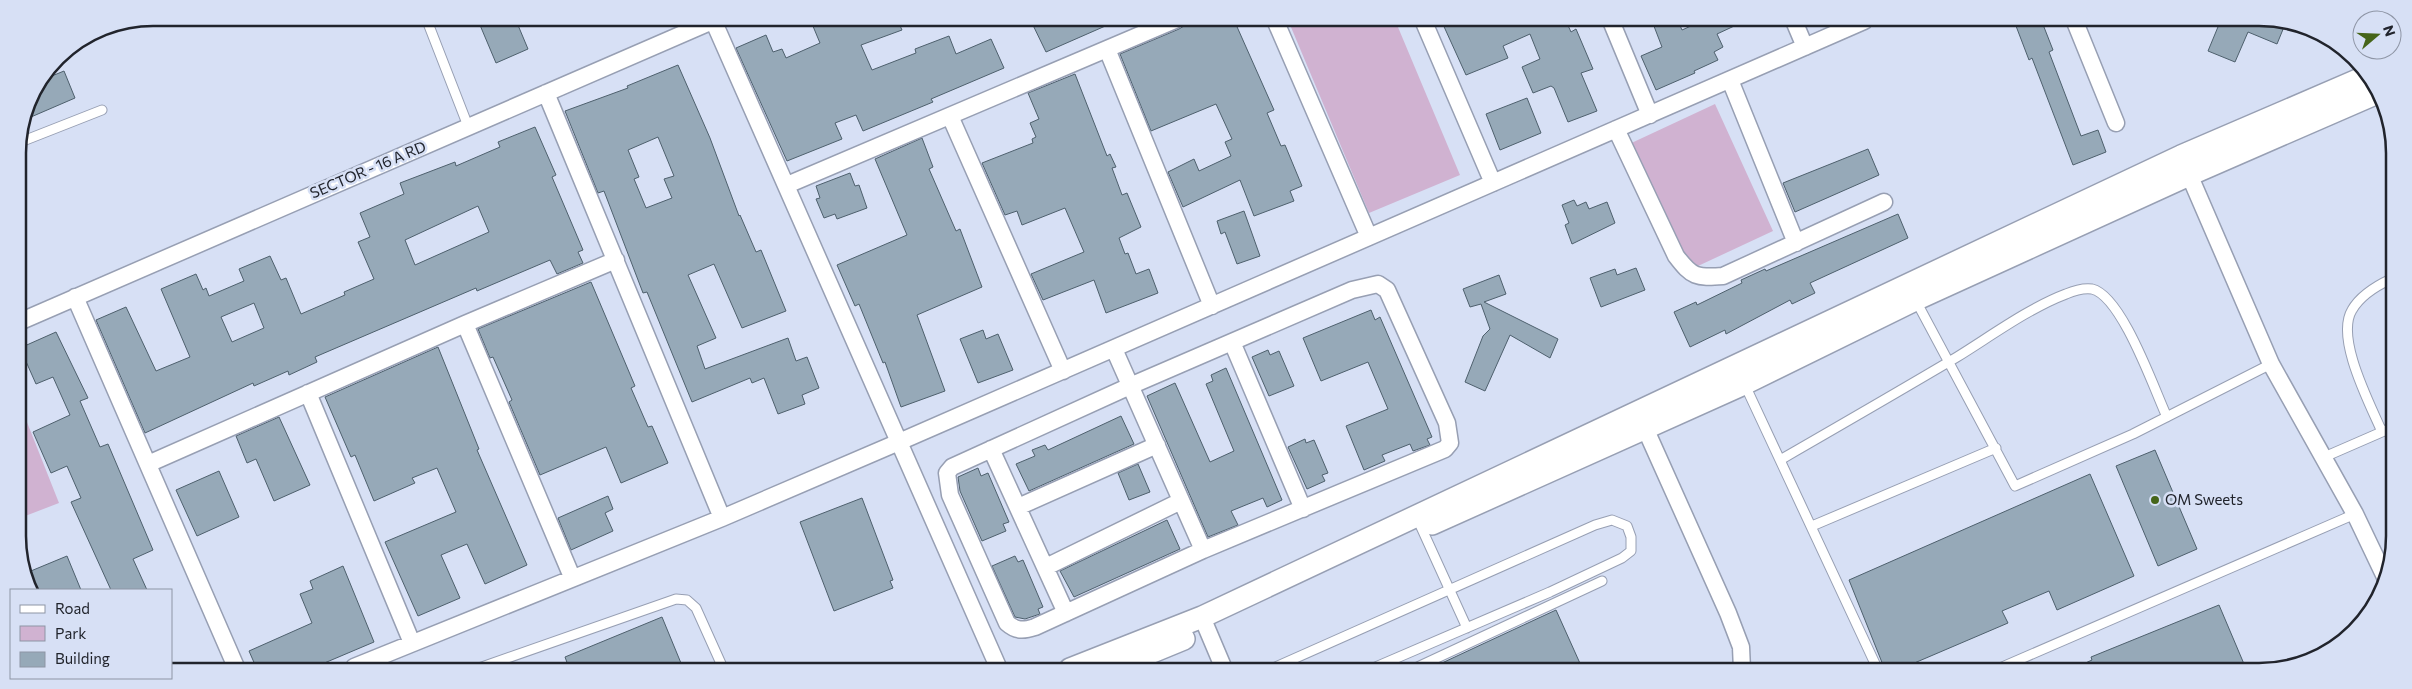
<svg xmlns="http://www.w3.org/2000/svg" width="2412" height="689" font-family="Commissioner,sans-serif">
<rect width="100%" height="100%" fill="#d7e0f5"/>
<path fill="#d0b2d1" d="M1288,20h107l65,155 -91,38z
M1715,104l58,127 -90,42 -58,-127z
M19,402l40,101 -39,15z"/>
<path fill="#96a9b8" stroke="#4e606d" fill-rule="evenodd" d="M477,18h38l13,31 -32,14z
M810,19h87l5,11 -41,15 11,25 44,-17 -1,-4 34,-13 7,18 35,-15 13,29 -73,31 2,3 -70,29 -7,-16 -21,8 7,16 -55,22 -51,-113 30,-13 7,17 9,-3 4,9 34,-15z
M1030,19h51l38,1 -73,32z
M1194,20h40l40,90 -7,3 14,33 4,-1 17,41 -12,5 4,10 -40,15 -14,-36 -57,27 -15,-35 26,-13 5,12 32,-15 -6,-14 7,-3 -16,-35 -65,27 -31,-77 59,-25z
M1441,20l125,1 5,11 5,-3 17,40 -12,4 16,38 -29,11 -14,-34 -3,-2 -18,7 -11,-26 18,-8 -10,-25 -27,12 5,12 -42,17z
M1652,21h26l4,9 20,-9h43l-28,13 6,13 -9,5 4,8 -24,11 1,2 -39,17 -15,-34 21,-9z
M2026,22h16l11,28 -4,2 32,84 17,-6 8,22 -33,13 -41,-107 -3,2 -13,-34z
M2220,22h66l-9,22 -29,-12 -13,30 -27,-11z
M678,65l32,73 29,78 1,-1 16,37 5,-2 25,61 -44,17 -28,-64 -26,11 28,63 -19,8 8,23 83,-31 8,23 11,-4 12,31 -17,7 3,9 -27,10 -14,-36 -12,5 -2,-5 -58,24 -45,-110 -4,1 -39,-102 -6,2 -33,-82 63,-23 -1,-2zM658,137l16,39 -10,3 8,19 -26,10 -12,-29 5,-2 -11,-27z
M64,71l11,27 -51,22 4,-19 14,-21z
M1075,74l32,82 3,-2 6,13 -4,1 10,27 5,-2 14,34 -22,11 6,16 3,-1 8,21 13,-5 9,24 -52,20 -12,-33 -51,20 -12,-26 53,-22 -19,-44 -43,17 -5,-14 -12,4 -23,-52 51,-20 -1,-4 4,-2 -6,-14 9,-4 -11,-26z
M1527,98l14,35 -41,17 -14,-36z
M535,127l21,48 -4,2 31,73 -5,2 5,11 -26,11 -7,-14 -73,31 -1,-3 -161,69 2,5 -28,13 -1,-4 -34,15 -1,-3 -108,50 -49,-113 30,-13 30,64 34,-14 -29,-68 35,-15 7,16 3,-2 3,8 35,-15 -5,-12 31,-13 11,24 5,-2 15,36 44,-19 -1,-3 30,-13 -16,-37 12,-5 -10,-24 44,-19 -4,-11 55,-21 1,4 44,-19 -2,-5zM478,206l11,26 -74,33 -10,-25zM254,303l10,25 -32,14 -11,-25z
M922,138l11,29 -4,2 27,62 4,-2 22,58 -65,28 28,76 -44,16 -16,-45 -2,1 -24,-59 -4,2 -18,-41 70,-30 -32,-76z
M1868,149l11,26 -84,37 -12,-29z
M850,173l5,13 4,-1 8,23 -30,11 -2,-5 -11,4 -8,-19 4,-1 -4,-12z
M1574,200l3,6 9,-4 3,7 18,-7 8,21 -43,21 -7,-19 4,-2 -7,-18z
M1244,211l16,45 -23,8 -12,-32 -4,2 -4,-13z
M1898,214l10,24 -98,45 5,10 -23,11 -2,-4 -64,34 -1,-4 -35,17 -16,-35 22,-10 1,3 45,-22 -1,-3 24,-11 1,2z
M1636,268l9,22 -44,17 -11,-29 25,-9 2,6z
M1499,275l7,19 -22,8 74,37 -8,19 -40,-23 -25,56 -20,-9 18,-46 7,-7 -9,-25 -11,3 -7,-18z
M591,282l44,104 -4,2 17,39 4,-1 16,37 -47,20 -15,-36 -66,28 -31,-73 3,-2 -19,-43 -3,1 -12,-29z
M1371,310l4,10 5,-3 52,120 -5,2 3,6 -17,6 -3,-7 -28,11 3,6 -21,9 -18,-44 42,-17 -20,-47 -47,19 -18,-43z
M983,330l3,9 12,-5 15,36 -35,13 -18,-44z
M56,332l32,66 -8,3 20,46 8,-3 45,106 -20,9 14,31h-36l-40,-88 10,-4 -14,-32 -16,7 -18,-41 37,-17 -17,-38 -17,7 -16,-36z
M438,347l41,102 -2,1 50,115 -42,19 -18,-40 -26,11 19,43 -42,18 -33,-74 71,-30 -19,-44 -25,10 3,5 -41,18 -19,-46 -4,2 -26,-60z
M1268,350l2,5 9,-4 15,35 -25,10 -17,-39z
M1226,368l56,132 -15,7 -4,-9 -32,13 7,14 -30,12 -61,-141 28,-13 35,79 24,-11 -28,-67 7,-3 -2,-6z
M1121,416l13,28 -105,47 -13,-27 19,-8 -3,-6 13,-5 3,5z
M279,417l31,68 -36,16 -18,-42 -9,4 -11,-27z
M1305,439l1,4 8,-3 14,33 -6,2 3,6 -18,8 -19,-42z
M2155,450l42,99 -39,17 -42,-100z
M1138,464l12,28 -21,8 -11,-27z
M978,468l3,8 7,-3 21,49 -6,2 3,7 -24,10 -22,-50 -2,-14z
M219,471l20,46 -42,19 -21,-46z
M2090,474l44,102 -77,34 -8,-19 -47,20 6,12 -110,47h-13l-36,-90z
M608,496l5,13 -8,4 8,18 -42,19 -13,-32z
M862,498l31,82 -3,1 3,7 -59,23 -34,-89z
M1167,520l13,29 -106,48 -14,-26z
M67,556l14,34h-46l-9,-17z
M1015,556l3,6 5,-2 20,47 -5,2 2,5 -15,5 -10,-2 -23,-51z
M343,566l31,76 -59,25h-59l-7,-16 63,-28 -12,-29 13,-5 -3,-8z
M2219,605l28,66h-179l24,-11 -1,-3z
M1556,610l27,60h-156l60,-28z
M662,617l21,51h-114l-4,-11z"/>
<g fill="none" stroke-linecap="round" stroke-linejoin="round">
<g stroke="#979fb3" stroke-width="11">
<path id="service" d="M426,18l42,108
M18,143l84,-33
M1915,299l100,187 118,-52 138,-70
M1744,383l134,287
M2382,432c-12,-28 -47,-94 -30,-122 8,-14 24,-24 39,-31
M2322,458l69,-30
M1780,460c59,-34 118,-68 177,-103 34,-21 72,-49 109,-63 7,-3 18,-6 26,-5 30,7 62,100 75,128
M1416,516l51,112
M1812,526l184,-78
M479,668l197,-69 11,1 9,8 27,60
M1271,669l324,-144 17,-5 15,6 4,11v14l-9,7 -72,34 -179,77
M1411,670l191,-89
M1993,671l362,-157"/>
</g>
<g stroke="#979fb3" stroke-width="19">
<path id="minor" d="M713,20l286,649
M1275,20l94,217
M1423,20l70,163
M1611,21l39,94
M1794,21l11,26
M2075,22l41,101
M1107,49l105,257
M1730,80l66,163
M546,93l176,425
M950,116l113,255
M1616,129l60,127c16,21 20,22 47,20l161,-74
M2185,165l86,199 84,150 31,65
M787,185l388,-165
M1378,284l9,6 60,133 3,20 -5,6 -242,101 -168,77c-12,4 -19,4 -28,-4l-57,-128 -3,-22 5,-6 178,-81 222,-96z
M75,297l161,370
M19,322l698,-303
M465,324l107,253
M1232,342l71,167
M1114,349l89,201
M308,393l104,250
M1641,419l87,194 13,34 1,23
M991,449l75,164
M148,464l317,-140 151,-64
M1018,507l139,-62
M1046,567l135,-66
M1202,617l22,52
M354,667l368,-149 177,-76 965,-421"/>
</g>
<g stroke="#979fb3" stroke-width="24">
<path id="tertiary" d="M1432,524l312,-140 171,-84 274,-125 186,-81
M1070,669l132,-52 979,-461 186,-80
M1111,669l73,-30"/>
</g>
<use href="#service" stroke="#fff" stroke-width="9"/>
<use href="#minor" stroke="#fff" stroke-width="16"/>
<use href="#tertiary" stroke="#fff" stroke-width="21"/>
</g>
<circle fill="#466519" stroke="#d7e0f5" stroke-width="2" cx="2155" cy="500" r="5"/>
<g text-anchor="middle" stroke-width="5" stroke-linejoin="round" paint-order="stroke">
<g font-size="15" fill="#21242c" stroke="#d7e0f5">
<text transform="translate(368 170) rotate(-23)" y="5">SECTOR - 16 A RD</text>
</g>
<g font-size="15" fill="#21242c" stroke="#d7e0f5" text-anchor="start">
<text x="2165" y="505">OM Sweets</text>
</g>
</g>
<path d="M0 0H2412V689H0ZM153 26H2259A127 127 0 0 1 2386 153V536A127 127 0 0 1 2259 663H153A127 127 0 0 1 26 536V153A127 127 0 0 1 153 26Z" fill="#d7e0f5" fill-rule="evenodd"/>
<path fill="none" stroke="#21242c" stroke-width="2.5" d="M153 26H2259A127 127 0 0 1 2386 153V536A127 127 0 0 1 2259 663H153A127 127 0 0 1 26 536V153A127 127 0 0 1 153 26Z"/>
<rect x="10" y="589" width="162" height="90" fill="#d7e0f5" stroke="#8e95a5"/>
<rect x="20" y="605" width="25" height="8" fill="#ffffff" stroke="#8e95a5"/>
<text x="55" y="614" font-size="15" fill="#21242c">Road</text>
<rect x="20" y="626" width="25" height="15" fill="#d0b2d1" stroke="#8e95a5"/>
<text x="55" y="639" font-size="15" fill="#21242c">Park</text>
<rect x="20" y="652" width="25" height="15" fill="#96a9b8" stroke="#8e95a5"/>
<text x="55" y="664" font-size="15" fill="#21242c">Building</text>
<g transform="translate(2377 35) rotate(71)"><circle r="24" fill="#d7e0f5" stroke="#8e95a5"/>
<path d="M0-4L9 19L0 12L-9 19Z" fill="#466519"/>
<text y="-8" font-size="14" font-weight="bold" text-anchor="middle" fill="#21242c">N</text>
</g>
</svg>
